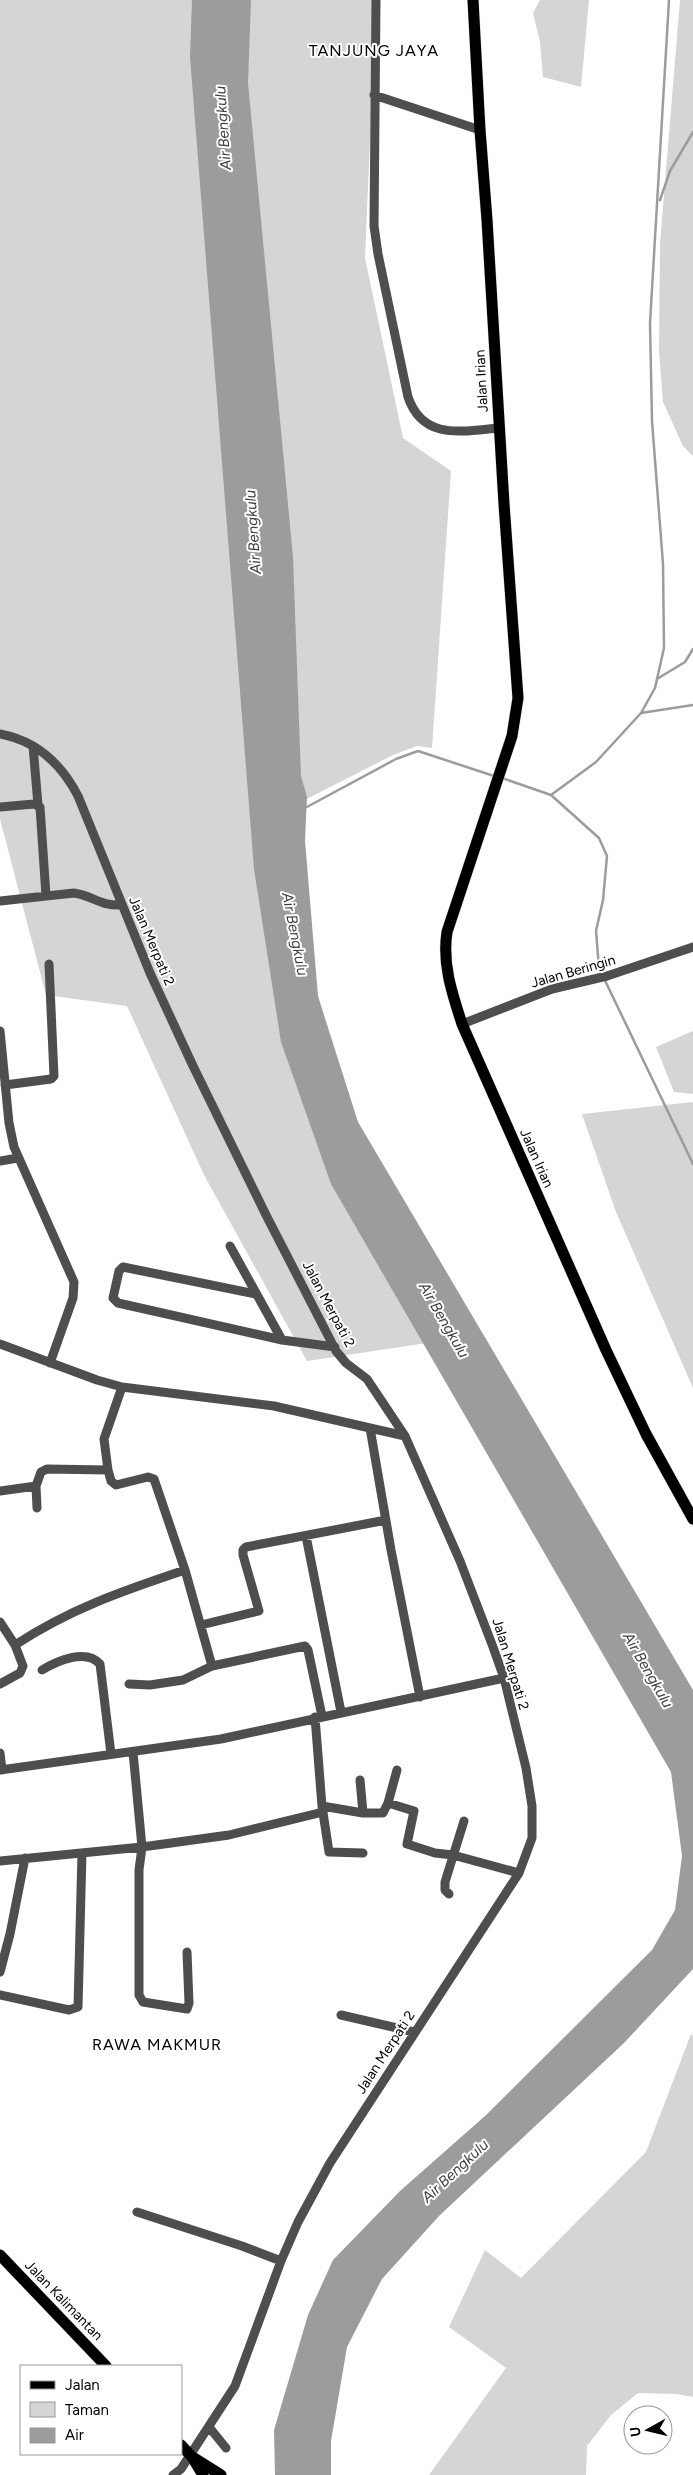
<svg xmlns="http://www.w3.org/2000/svg" width="693" height="2475" font-family="Figtree,sans-serif">
<rect width="100%" height="100%" fill="#fff"/>
<path fill="#d5d5d5" d="M0,0h376l-11,258 38,180 48,33 -19,277 -15,-2 -24,9 -102,52 -29,48 172,487 -127,19 -103,-186 -77,-169 -81,-11 -46,-176z
M540,0h49l-8,87 -38,-10 -3,-35 -7,-29z
M680,0h13v456l-10,-10 -20,-44 -4,-51 1,-108z
M693,1031v63l-19,-2 -18,-45z
M693,1102v286l-77,-176 -34,-98z
M691,2034l2,3v360l-16,-3 -39,-1 -27,22 -24,31 -1,29h-157l77,-107 -57,-41 36,-77 36,28 125,-126z"/>
<path fill="#9c9c9c" d="M192,0h59l-3,83 45,474 8,219 6,21 -2,44 13,155 40,126 335,568v279l-69,74 -185,173 -57,63 -35,68 -16,94v34h-56l-1,-45 34,-115 25,-55 67,-69 85,-75 167,-166 23,-40 7,-54 -11,-84 -340,-588 -50,-142 -27,-173 -64,-812z"/>
<g fill="none" stroke-linecap="round" stroke-linejoin="round">
<path stroke="#9c9c9c" stroke-width="2.5" d="M660,200l10,-29 23,-39
M657,679l28,-17 8,-13
M641,713l14,-25 9,-40 -1,-84 -11,-143 -2,-98 19,-323
M502,778l49,17 48,43 8,18 -4,44 -7,31 3,37 94,196
M551,795l45,-33 45,-49 52,-8
M305,808l91,-49 22,-8 76,25"/>
<g stroke="#dbdbdb" stroke-width="12">
<path id="major" d="M473,0l7,130 7,90 17,284 14,194 -6,38 -65,196c-5,32 5,61 15,92l144,326 40,84 47,85
M0,2255l106,111
M181,2445l11,12 11,18
M194,2458l27,17"/>
</g>
<path stroke="#4e4e4e" stroke-width="9" d="M376,0l-2,226 4,28 30,143c15,44 55,34 91,31
M374,95l106,35
M0,734c37,7 61,29 78,62l72,177 43,93 73,149 70,136 10,12 21,16 38,57 55,125 33,86 11,31 22,90 6,38v32l-13,35 -189,290 -32,59 -17,39 -46,125 -54,83 -8,6
M33,746l5,59
M0,807l34,-3 6,3 6,89
M0,901l74,-8c20,3 25,13 48,12
M462,1024l90,-35 55,-13 86,-29
M0,1031l9,92 5,24 60,135 -1,16 -23,65
M5,1085l46,-6 3,-3 -5,-112
M0,1161l18,-3
M230,1246l52,94
M256,1294l-133,-27 -4,4 -6,27 5,5 164,37 53,7
M0,1344l97,36 25,7 152,19 96,22 21,122 29,147
M370,1428l35,8
M108,1470l-4,-31 18,-52
M36,1486l1,22
M0,1491l36,-5 5,-14 6,-3 61,1 3,11 5,4 32,-8 6,2 31,91 27,96
M306,1536l35,176
M0,1622l15,23 8,21 -3,7 -20,11
M201,1625l58,-14 -16,-56v-5l3,-3 140,-27
M15,1645c55,-36 107,-54 170,-75
M42,1670c15,-9 44,-22 58,-6l11,90
M129,1684l21,1 33,-5 29,-14 93,-20 3,4 14,66
M315,1717l7,89 7,46 34,1
M133,1752l9,95 -3,23v125l4,7 44,7 2,-6 -2,-51
M0,1753l2,17
M0,1770l221,-31 283,-61
M388,1803l9,-33
M322,1806l41,7 -3,-33
M363,1813h20l5,-10 26,8 -7,33 28,9 18,2 66,18
M0,1861l142,-14 87,-12 94,-23
M449,1894l-4,-4v-8l19,-61
M0,1972l10,-38 15,-76
M0,1995l69,15 9,-3 4,-154
M341,2015l73,17
M137,2212l105,34 39,15
M209,2427l17,21"/>
<use href="#major" stroke="#000" stroke-width="11"/>
</g>
<g text-anchor="middle" stroke-width="4" stroke-linejoin="round" paint-order="stroke">
<g font-size="14" fill="#000" stroke="#fff">
<text transform="translate(481 381) rotate(-93)" y="5">Jalan Irian</text>
<text transform="translate(152 941) rotate(67)" y="5">Jalan Merpati 2</text>
<text transform="translate(573 971) rotate(-16)" y="5">Jalan Beringin</text>
<text transform="translate(537 1158) rotate(66)" y="5">Jalan Irian</text>
<text transform="translate(329 1304) rotate(62)" y="5">Jalan Merpati 2</text>
<text transform="translate(511 1664) rotate(73)" y="5">Jalan Merpati 2</text>
<text transform="translate(385 2052) rotate(-57)" y="5">Jalan Merpati 2</text>
<text transform="translate(64 2300) rotate(46)" y="5">Jalan Kalimantan</text>
</g>
<g font-size="15" font-style="italic" fill="#3d3d3d" stroke="#fff">
<text transform="translate(223 128) rotate(-94)" y="5">Air Bengkulu</text>
<text transform="translate(253 532) rotate(-94)" y="5">Air Bengkulu</text>
<text transform="translate(295 934) rotate(79)" y="5">Air Bengkulu</text>
<text transform="translate(444 1320) rotate(60)" y="5">Air Bengkulu</text>
<text transform="translate(648 1670) rotate(60)" y="5">Air Bengkulu</text>
<text transform="translate(455 2171) rotate(-43)" y="5">Air Bengkulu</text>
</g>
<g font-size="16" letter-spacing="1" fill="#000" stroke="#fff">
<text x="374" y="56">TANJUNG JAYA</text>
<text x="157" y="2050">RAWA MAKMUR</text>
</g>
</g>
<rect x="20" y="2365" width="162" height="90" fill="#ffffff" stroke="#999999"/>
<rect x="30" y="2381" width="25" height="8" fill="#000000" stroke="#999999"/>
<text x="65" y="2390" font-size="15" fill="#000000">Jalan</text>
<rect x="30" y="2402" width="25" height="15" fill="#d5d5d5" stroke="#999999"/>
<text x="65" y="2415" font-size="15" fill="#000000">Taman</text>
<rect x="30" y="2428" width="25" height="15" fill="#9c9c9c" stroke="#999999"/>
<text x="65" y="2440" font-size="15" fill="#000000">Air</text>
<g transform="translate(648 2430) rotate(262)"><circle r="24" fill="#ffffff" stroke="#999999"/>
<path d="M0-4L9 19L0 12L-9 19Z" fill="#000000"/>
<text y="-8" font-size="14" font-weight="bold" text-anchor="middle" fill="#000000">U</text>
</g>
</svg>
